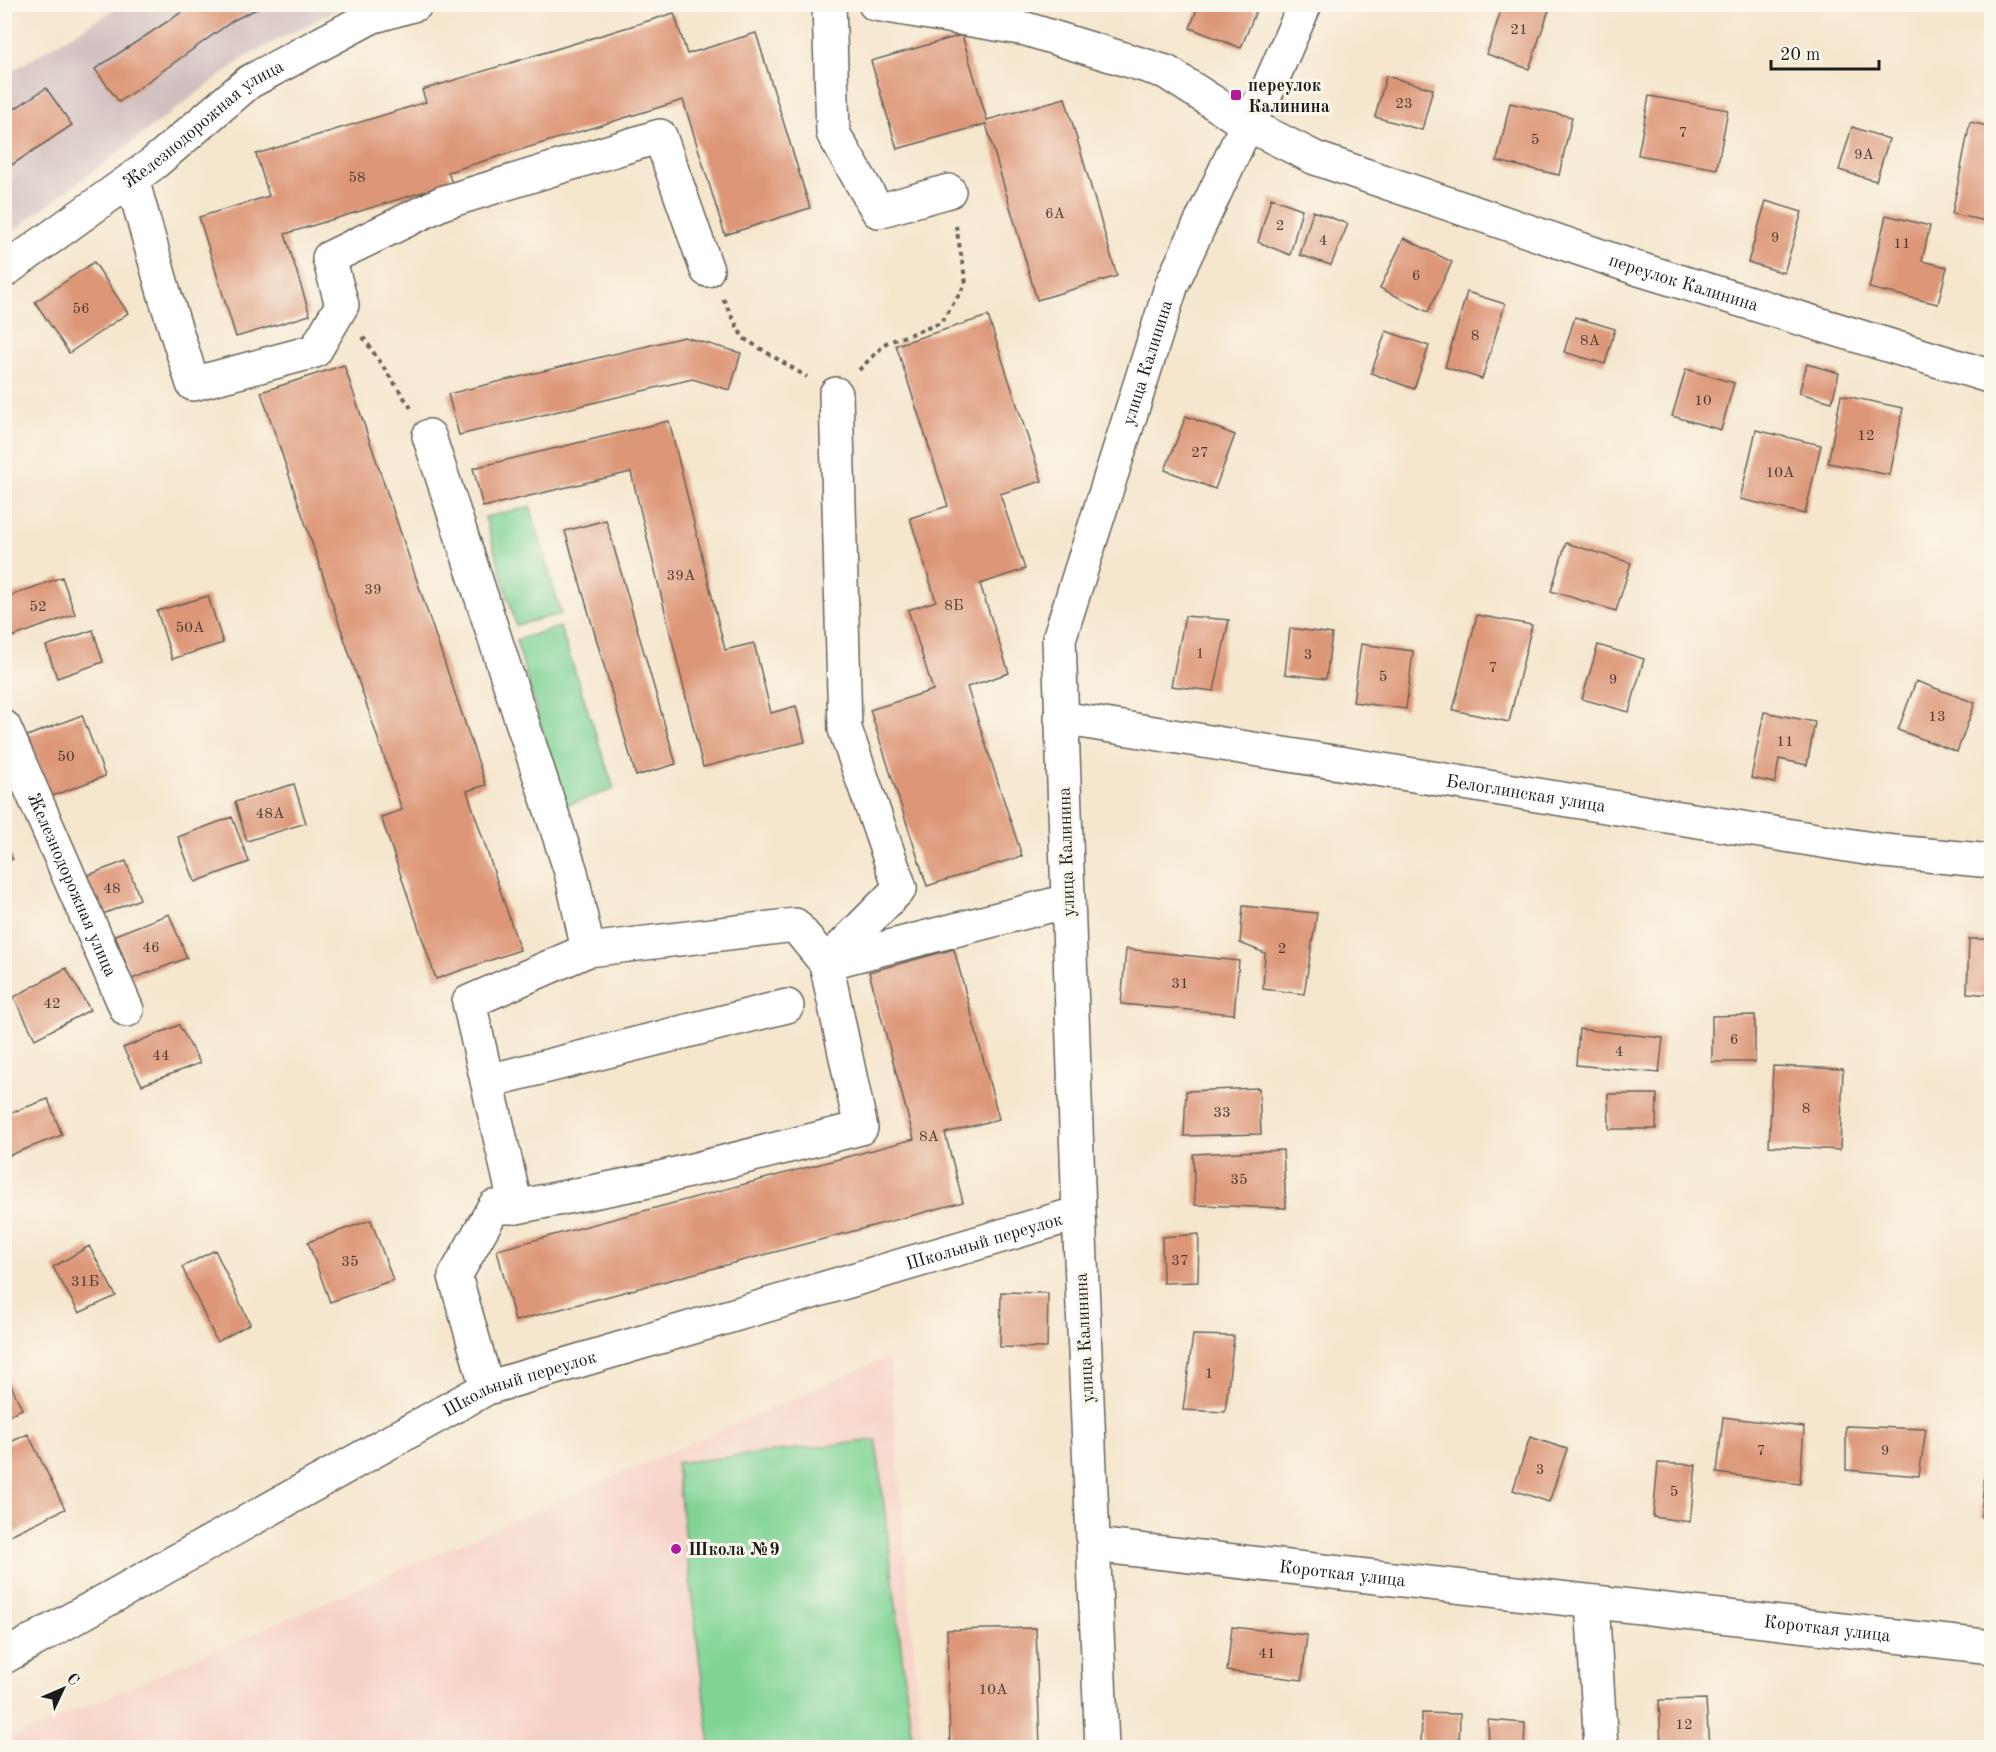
<svg xmlns="http://www.w3.org/2000/svg" width="1996" height="1752" font-family="'Old Standard TT',serif">
<rect width="100%" height="100%" fill="#fbf7ec"/>
<filter id="ink" filterUnits="userSpaceOnUse"><feTurbulence type="fractalNoise" baseFrequency=".0167" numOctaves="2"/><feDisplacementMap in="SourceGraphic" scale="12" xChannelSelector="R" yChannelSelector="G"/><feConvolveMatrix kernelMatrix="1 2 1 2 8 2 1 2 1" color-interpolation-filters="sRGB"/></filter>
<filter id="wash" filterUnits="userSpaceOnUse"><feTurbulence type="fractalNoise" baseFrequency=".008" numOctaves="4" result="noise"/><feDisplacementMap in="SourceGraphic" scale="24" xChannelSelector="R" yChannelSelector="G"/><feGaussianBlur stdDeviation="1.35" result="paint"/><feColorMatrix in="noise" values="0 0 0 0 0 0 0 0 0 0 0 0 0 0 0 0 0 1.4 0 .05"/><feComposite in="paint" operator="in"/></filter>
<g filter="url(#wash)">
<rect width="100%" height="100%" fill="#f5e6cd"/>
<path fill="#f6d1c6" d="M889,1357l33,390 -917,1 -1,-6z"/>
<path fill="#d1bfbf" d="M122,5h224l-98,50 -243,182v-162z"/>
<path fill="#81d496" stroke="#4e7859" stroke-width="1.5" d="M530,507l31,107 -45,11 -31,-108z
M560,627l54,162 -50,17 -48,-166z
M876,1440l37,307h-203l-34,-284z"/>
<g id="blocks">
<path fill="#dd9778" d="M194,4h73l-33,16 -115,82 -24,-33z
M1199,4h41l16,7 -15,37 -51,-20z
M1503,4h48l-22,65 -42,-15z
M674,13l13,41 69,-21 54,175 -85,27 -42,-135 -235,72 4,11 -167,51 25,81 -74,22 -37,-120 70,-21 -13,-42 170,-52 -4,-12z
M962,35l25,85 78,-22 52,178 -80,24 -51,-176 -89,25 -26,-88z
M1386,76l47,13 -11,41 -47,-13z
M46,88l26,37 -68,45v-54z
M1649,96l79,14 -11,59 -79,-14z
M1510,103l62,14 -13,58 -62,-14z
M1970,122l22,5v95l-40,-8z
M1852,127l37,12 -13,42 -37,-11z
M1271,198l31,11 -12,46 -32,-13z
M1766,201l36,11 -18,61 -36,-11z
M1313,211l35,13 -17,41 -31,-10z
M1886,215l44,11 -8,35 25,6 -9,37 -69,-16z
M1404,238l48,24 -24,50 -48,-24z
M94,262l34,51 -59,40 -34,-51z
M1467,292l38,12 -23,75 -37,-12z
M988,316l54,165 -42,13 25,75 -45,15 29,89 -42,14 55,169 -95,30 -57,-176 63,-20 -25,-80 28,-9 -26,-83 38,-12 -52,-161z
M1575,317l40,12 -10,35 -41,-12z
M1386,331l43,15 -15,43 -43,-16z
M684,337l57,16 -11,37 -38,-11 -233,56 -11,-41z
M1807,364l32,9 -7,29 -33,-9z
M344,365l142,420 -19,6 53,159 -84,29 -55,-162 21,-7 -141,-418z
M1686,369l48,14 -13,47 -49,-14z
M1841,395l62,13 -13,67 -62,-12z
M1186,416l49,19 -20,54 -50,-19z
M669,421l56,229 29,-7 17,70 25,-7 9,36 -102,25 -72,-295 -148,35 -10,-39z
M1756,430l65,15 -16,69 -65,-15z
M606,520l70,244 -40,12 -71,-245z
M1566,543l65,20 -15,48 -65,-20z
M62,577l13,37 -71,26v-42z
M208,596l15,47 -51,16 -15,-48z
M1477,615l55,10 -23,97 -56,-12z
M1185,616l44,4 -15,71 -43,-5z
M1290,628l42,6 -6,45 -41,-5z
M93,630l10,32 -46,16 -11,-32z
M1361,644l52,7 -7,58 -53,-7z
M1598,645l46,14 -15,53 -47,-13z
M1916,681l59,22 -18,49 -59,-22z
M1764,712l51,10 -8,43 -28,-6 -4,24 -24,-5z
M82,715l23,61 -55,21 -23,-61z
M294,784l12,39 -59,18 -12,-39z
M232,817l17,45 -54,20 -17,-45z
M4,844l9,15 -9,5z
M126,861l14,38 -42,17 -15,-39z
M1243,906l74,7 -13,81 -41,-5 2,-36 -25,-10z
M169,914l18,44 -55,21 -17,-44z
M1969,939h23v56l-25,-2z
M954,949l45,170 -54,14 18,69 -448,119 -18,-71 417,-111 -45,-167z
M1126,949l113,12 -5,53 -113,-10z
M66,968l24,42 -55,29 -21,-42z
M1755,1015v47h-43v-46z
M179,1025l21,38 -58,22 -19,-37z
M1579,1029l84,9 -4,35 -83,-8z
M1773,1066l70,3 -3,81 -71,-4z
M1259,1088l2,46 -77,2 2,-45z
M1608,1094h49l-1,35h-47z
M48,1099l14,36 -57,22v-42z
M1283,1150l3,58 -91,-3 -2,-51z
M371,1220l22,60 -63,22 -22,-60z
M1199,1234l-1,48 -35,1 -1,-46z
M89,1246l27,50 -37,17 -26,-46z
M215,1250l35,74 -33,18 -35,-75z
M1001,1292l47,1 -1,55 -47,-1z
M1193,1335l41,1 -9,76 -42,-2z
M4,1370l18,39 -18,8z
M1723,1417l81,10 -4,57 -83,-11z
M1846,1426l80,3 -7,47 -73,-6z
M28,1434l37,75 -61,29v-93z
M1530,1437l37,12 -18,53 -36,-12z
M1986,1455h6v63l-11,-1z
M1658,1463l38,2 -6,57 -37,-5z
M1232,1627l75,8 -5,45 -75,-9z
M1036,1628l4,120h-90l-3,-118z
M1706,1699l3,49h-48l-2,-48z
M1422,1713l38,1 -1,34h-38z
M1488,1720l37,3 -1,25h-35z"/>
</g>
</g>
<g filter="url(#ink)">
<use href="#blocks" fill-opacity="0" stroke="#68635a" stroke-width="1.5"/>
<g fill="none" stroke-linecap="round" stroke-linejoin="round">
<g stroke="#68635a" stroke-width="36">
<g id="minor">
<path d="M829,4l4,129 45,78 71,-20"/>
<path id="s1" d="M875,4l151,25 140,43 81,52 68,34 324,111 353,108"/>
<path d="M132,179l33,117 28,88 122,-33 27,-46 -13,-47 113,-55 218,-67 47,134"/>
<path id="s2" d="M4,271l150,-108 95,-81 122,-65 45,-13"/>
<path d="M429,436l142,436 17,78 -119,52 47,205h-22l-39,69 32,112"/>
<path id="s3" d="M1061,718l823,133 108,10"/>
<path id="s4" d="M4,727l123,283"/>
<path d="M588,950l207,-25 31,38 74,-75 -55,-159 -9,-335"/>
<path d="M488,1081l299,-75"/>
<path d="M516,1207l132,-26 213,-53 -35,-165 242,-62"/>
<path id="s5" d="M1094,1545l898,102"/>
<path d="M1592,1602l9,146"/>
<path id="s6" d="M4,1657l483,-269 592,-175"/>
<path id="s7" d="M1102,1748l-23,-535 -20,-574 113,-355 75,-160 21,-35 37,-85"/>
</g>
</g>
<path stroke="#68635a" stroke-width="4" stroke-dasharray="4.5 4.5" stroke-linecap="butt" d="M723,299l20,39 64,39
M363,337l48,71
M859,370l27,-27 55,-20 25,-40 -10,-57"/>
<use href="#minor" stroke="#fff" stroke-width="33"/>
</g>
</g>
<g fill="#b5179e" stroke="#fbf7ec" stroke-width="2">
<rect x="1230" y="89" width="12" height="12" rx="3"/>
<circle cx="676" cy="1549" r="6"/>
</g>
<g text-anchor="middle" stroke-width="6" stroke-linejoin="round" paint-order="stroke">
<g font-size="15" fill="#4c3b33">
<text x="1519" y="34">21</text>
<text x="1404" y="108">23</text>
<text x="1683" y="137">7</text>
<text x="1535" y="144">5</text>
<text x="1864" y="159">9А</text>
<text x="357" y="182">58</text>
<text x="1055" y="218">6А</text>
<text x="1280" y="230">2</text>
<text x="1775" y="242">9</text>
<text x="1323" y="245">4</text>
<text x="1902" y="248">11</text>
<text x="1416" y="280">6</text>
<text x="81" y="313">56</text>
<text x="1475" y="340">8</text>
<text x="1590" y="345">8А</text>
<text x="1703" y="405">10</text>
<text x="1866" y="440">12</text>
<text x="1200" y="457">27</text>
<text x="1780" y="477">10А</text>
<text x="681" y="580">39А</text>
<text x="373" y="594">39</text>
<text x="954" y="610">8Б</text>
<text x="38" y="611">52</text>
<text x="190" y="632">50А</text>
<text x="1200" y="658">1</text>
<text x="1308" y="659">3</text>
<text x="1493" y="672">7</text>
<text x="1383" y="681">5</text>
<text x="1613" y="684">9</text>
<text x="1937" y="721">13</text>
<text x="1785" y="746">11</text>
<text x="66" y="761">50</text>
<text x="270" y="818">48А</text>
<text x="112" y="893">48</text>
<text x="151" y="952">46</text>
<text x="1282" y="953">2</text>
<text x="1180" y="988">31</text>
<text x="52" y="1008">42</text>
<text x="1734" y="1044">6</text>
<text x="1619" y="1056">4</text>
<text x="161" y="1060">44</text>
<text x="1806" y="1113">8</text>
<text x="1222" y="1117">33</text>
<text x="929" y="1141">8А</text>
<text x="1239" y="1184">35</text>
<text x="1180" y="1265">37</text>
<text x="350" y="1266">35</text>
<text x="85" y="1286">31Б</text>
<text x="1209" y="1378">1</text>
<text x="1761" y="1455">7</text>
<text x="1885" y="1455">9</text>
<text x="1540" y="1474">3</text>
<text x="1674" y="1496">5</text>
<text x="1267" y="1658">41</text>
<text x="993" y="1694">10А</text>
<text x="1684" y="1729">12</text>
</g>
<g font-size="18" font-weight="bold" fill="#1c1c1c" stroke="#fbf7ec" text-anchor="start">
<text x="1248" y="91">переулок<tspan x="1248" dy="21">Калинина</tspan></text>
<text x="688" y="1555">Школа №9</text>
</g>
<g font-size="18" fill="#1c1c1c" stroke="#fbf7ec">
<text dy="6" stroke="none"><textPath href="#s2" startOffset="248">Железнодорожная улица</textPath></text>
<text dy="6" stroke="none"><textPath href="#s1" startOffset="861">переулок Калинина</textPath></text>
<text dy="6" stroke="none"><textPath href="#s7" startOffset="1400">улица Калинина</textPath></text>
<text dy="6" stroke="none"><textPath href="#s3" startOffset="471">Белоглинская улица</textPath></text>
<text transform="translate(1066 852) rotate(-92)" y="6">улица Калинина</text>
<text dy="6" stroke="none"><textPath href="#s4" startOffset="172">Железнодорожная улица</textPath></text>
<text dy="6" stroke="none"><textPath href="#s6" startOffset="1071">Школьный переулок</textPath></text>
<text transform="translate(1084 1338) rotate(-93)" y="6">улица Калинина</text>
<text dy="6" stroke="none"><textPath href="#s6" startOffset="585">Школьный переулок</textPath></text>
<text dy="6" stroke="none"><textPath href="#s5" startOffset="250">Короткая улица</textPath></text>
<text dy="6" stroke="none"><textPath href="#s5" startOffset="738">Короткая улица</textPath></text>
</g>
</g>
<rect width="1996" height="1752" fill="none" stroke="#fbf7ec" stroke-width="24"/>
<g transform="translate(63 1689) rotate(46)" stroke="#fbf7ec" stroke-width="4.5" paint-order="stroke">
<path d="M0-4.5L10 22L0 15L-10 22Z" fill="#1c1c1c"/>
<text y="-9" font-size="16" font-weight="bold" text-anchor="middle" fill="#1c1c1c">С</text>
</g>
<path d="M1771 60v9h108v-9" fill="none" stroke="#1c1c1c" stroke-width="3"/>
<text x="1780" y="60" font-size="18" fill="#1c1c1c" stroke="#fbf7ec" stroke-width="4.5" paint-order="stroke">20 m</text>
</svg>
